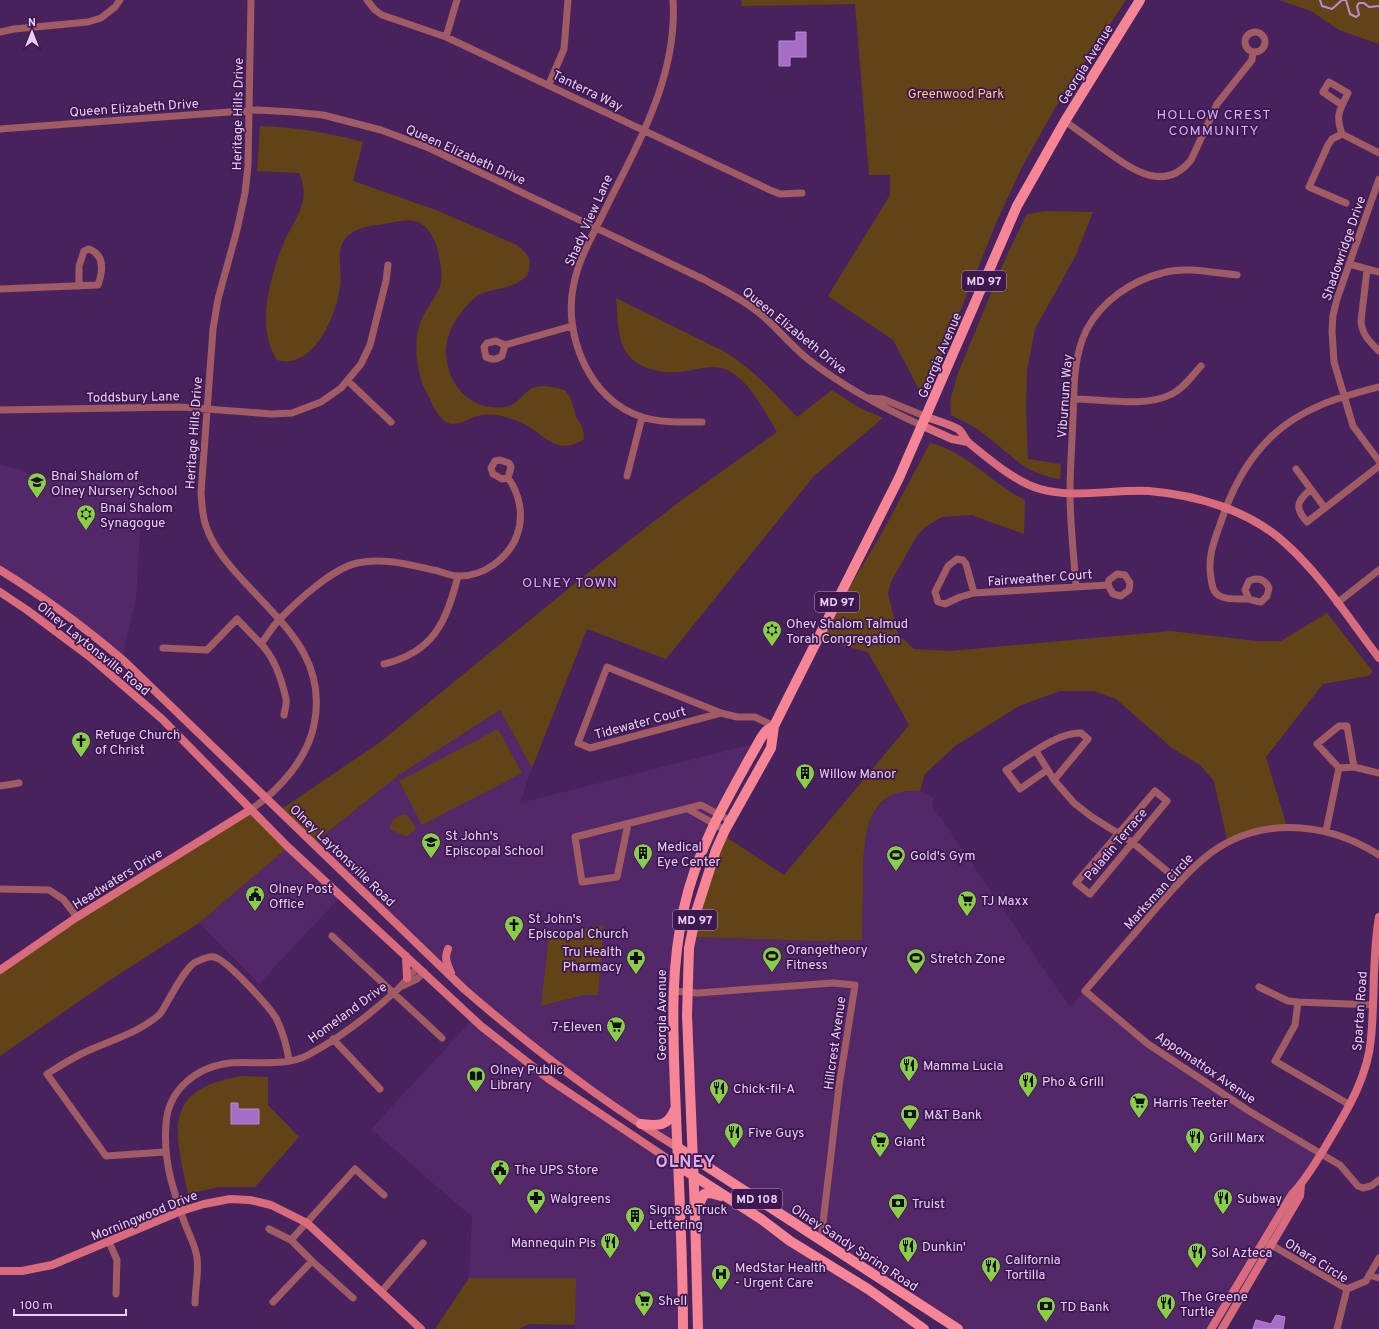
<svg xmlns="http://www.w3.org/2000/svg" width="1379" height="1329" font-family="Overpass,sans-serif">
<rect width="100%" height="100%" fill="#48225c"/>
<path fill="#532869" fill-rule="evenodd" d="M0,465l18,4 24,10 57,-6 44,9 -7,117 -11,44 -2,17 -123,-90z
M500,710l32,58 -12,35 233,-59 -42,78 -35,124 1,201 -163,-114 -200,-190 85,-68zM604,925l-6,69 -14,1 -42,11 7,-70z
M906,790l14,1 14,7 -2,7 138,202 15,-16 63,53 173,110 -104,175h-259l-265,-172 -2,-220 125,4 46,-1 2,-100 8,-26 15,-17z
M288,847l52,50 -81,87 -60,-61z
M473,1019l41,35 163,111 7,164h-109v-51h-106l3,-61 -101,-88z
M694,1176l230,153h-226z"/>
<path fill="#624316" d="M741,0h385l-71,108 -33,59 -25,54 -73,178 -31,-59 -65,-44 62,-101v-20h-21l-14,-171 -113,2z
M1279,0h100v44l-40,-14 -28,-19z
M260,126c36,1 69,7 103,16l-10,39 83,29 81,35c12,10 16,15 10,31 -3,2 -6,5 -10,7 -15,8 -35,5 -47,19 -12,12 -22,28 -24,45 -1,5 1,10 1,15 5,29 28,49 58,45 13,-1 18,-16 30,-20 10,-3 21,1 30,3 7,10 7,12 10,23 3,11 9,9 9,26 -29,19 -40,-7 -64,-17 -12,-5 -29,-10 -42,-6 -10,2 -21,12 -32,6 -8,-5 -13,-16 -17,-25 -11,-18 -14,-41 -12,-61 2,-19 14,-31 22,-47 5,-13 1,-29 -2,-42 -3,-9 -8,-19 -17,-24 -11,-6 -25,-1 -36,1 -16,2 -37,4 -43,23 -3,10 1,28 -1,39 -3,29 -27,85 -63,74 -21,-33 -8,-78 5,-113 10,-26 31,-44 17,-74l-42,-2z
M1046,211l47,1 -17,43 -41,74 -8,41 -1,37 2,52 33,5 -1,15c-36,-5 -49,-25 -76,-45 -10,-8 -21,-13 -33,-19l-1,-14 8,-28 48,-116 21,-43z
M616,298l111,55c27,17 48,41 70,64l35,-27 26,17 25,11 -69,58 -148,183 -79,-30 -55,139 -32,-58 -101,65 -85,68 -34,-33 99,-67 210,-171 90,-70 98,-70c-12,-20 -25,-47 -46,-60 -13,-9 -30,-4 -44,-1 -23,4 -53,-1 -64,-24 -6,-15 -5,-33 -7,-49z
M930,443c34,7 64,42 95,57l-1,34 -53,-19 -29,2 -17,10 -9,10 -25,45 -3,12 10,40 16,15 36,2 221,-20 86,10h24l46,-28 46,59 -5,4 -45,8 -57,73 21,70 -20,2 -39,15 -14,-63 -14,-16 -28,-17 -56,-49 -22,-8h-34l-41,15 -64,40 -30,28 -5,17c-55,-4 -56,46 -57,87 0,21 -1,41 -1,62l-46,1 -125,-4 32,-102 61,40 125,-150 -41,-73 -35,-9h-17l66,-110z
M498,729l24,44 -100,52 -23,-44z
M250,810l37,38 -88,75 -92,59 -107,74v-86z
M406,814l9,12v4l-8,7 -17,-8 2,-8 6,-5z
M604,925l-6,70h-14l-43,11 8,-70z
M242,1076l26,1v28l31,32 -44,50h-36l-31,7c-14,-65 -26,-105 54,-118z
M469,1278h107l-1,47 -45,-1 -12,5h-83z"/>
<path fill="#a66dc6" stroke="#b98bd4" d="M796,32h10v25h-16v9h-11v-25h17z
M231,1103h7v6h21v15h-28z
M1276,1315l9,2 -2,12h-30l3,-9 15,4z"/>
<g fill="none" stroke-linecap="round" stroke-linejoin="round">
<path stroke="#b98bd4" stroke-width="2" d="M1320,0l2,6 10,3 10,-9h4l4,14 6,3 3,-2 -2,-9 2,-3h5l5,4 10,-1"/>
<path stroke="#a05b64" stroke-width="7" d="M367,0l8,10 7,5 64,22 324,153 10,4 22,-1
M673,0c5,79 -38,148 -71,216 -11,22 -23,43 -28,67 -12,50 15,118 68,134 19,6 40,5 60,5
M0,32l14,-3 74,-7 13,-4 14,-11 5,-7
M1245 42a10 10 0 1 1 20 0a10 10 0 1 1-20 0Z
M446,37l11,-37
M549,84l15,-35 4,-49
M1342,105l-19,-13 6,-10 19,11c-8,17 -13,21 -6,41l-10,5 -4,6 -19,42 37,16
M1065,121c12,9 25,18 37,27 27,19 61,47 89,12l26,-56 35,-44 1,-8
M0,129l257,-19 36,2 30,3 58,15 48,18 276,132c18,10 37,19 53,32 18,14 33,34 51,48 35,27 74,48 114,66
M1342,134l37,19
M1379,179l-42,120 -4,16 -1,16 2,31 19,64 26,35
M1349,264l30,8
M1367,270l-6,51c1,14 9,21 18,30
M0,289l98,-4c5,-14 7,-30 -9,-36l-5,2 -5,15v20
M505,345l-9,-4 -9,2 -3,4 2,10c6,3 10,3 16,-1l3,-11 67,-19
M348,381l43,41
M868,398l15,1 44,18
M1074,399c29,0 71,9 98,-5 12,-6 20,-18 29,-28
M0,410l180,-3 92,7 20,-1 29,-11 20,-14 20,-24 9,-19 16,-64 2,-16
M1296,469l29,39
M627,476l15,-59
M1310,490c-14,12 -15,18 -3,32l72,-56
M1076,587c-2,-31 -6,-62 -6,-94 0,-25 2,-50 3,-75 1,-30 0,-62 14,-89 15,-28 44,-48 75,-56 24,-7 51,0 75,2
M974,593l-14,4 -15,7 -7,-2 -3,-10 13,-26 9,-7 6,1 3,4 8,29 134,-8 5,9 8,2 8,-6 1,-7 -5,-8 -8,-1 -8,6 -1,5
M1249,599l-4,-9 4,-9c9,-4 16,-2 20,7l-2,8 -6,6c-6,0 -9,-3 -14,-3 -8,0 -20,1 -27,-3 -7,-3 -8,-11 -9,-18 -4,-22 4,-39 11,-59 10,-30 25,-59 49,-82 30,-29 68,-40 108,-50
M1337,603l42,-33
M261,644c13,13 21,37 25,55 1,5 -1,11 -2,16
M163,648l44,2 30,-31 24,25c6,-8 11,-17 18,-24 18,-19 53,-51 78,-57 28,-6 53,2 81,8 6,2 14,5 20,5 25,1 51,-18 59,-41 7,-19 3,-41 -9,-57l-6,1 -9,-5 -2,-6 4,-7 5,-1 9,3 2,4 -3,11
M384,664c50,-12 62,-42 74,-88
M721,713l-131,35 -12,-5 29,-76 114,46 16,4h18l19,9
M1036,751l18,29 20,23 18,14 40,25 48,40
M1354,767l25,6
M1047,770l-27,19 -14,-19c22,-13 48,-37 75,-37l7,6 -34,41
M0,786l19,-3
M1155,791l12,10 -77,93 -14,-11z
M688,809l37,21
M250,810c28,-19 57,-50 64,-85 14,-68 -34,-103 -75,-149 -13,-14 -27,-31 -33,-50 -4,-11 -4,-22 -5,-33l12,-164 5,-30 19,-69 8,-37 3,-27 3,-166
M628,824l-11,53 -35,5 -7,-45 126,-32 30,16
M1326,831l13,-63 15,-1 -7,-41h-8l-22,18 22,24
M1379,855c-55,-35 -125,-40 -177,5 -19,16 -34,35 -50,53 -22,26 -45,52 -67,78l63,53 101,67 91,54 18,21 5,2 8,-2 8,-6
M0,889l49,1 14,9 14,18
M332,936l110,102
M402,986l15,-7 7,-7
M1259,987l29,14 10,1 75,3
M673,991l25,2 135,-10 22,2 -16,101 -18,154
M1298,1002l-3,23 -20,36 75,44
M333,1039l47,50
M165,1152l-59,4 -59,-82c13,-8 25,-16 38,-22 26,-12 54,-19 75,-38 9,-13 22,-42 34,-51 5,-3 15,-7 20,-6 12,2 57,51 63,63 6,13 10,26 12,41
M269,1229l22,11
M109,1242l8,18 -1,34
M1266,1242l81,47 -10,40
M312,1261l41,37
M1369,1275l10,3
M1347,1289l19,-8 13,-23
M382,1291l41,-48
M273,1302l39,-41 -21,-21 64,-71 29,26
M195,1303c0,-14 4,-30 2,-45 -1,-11 -8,-24 -12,-34 -12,-34 -22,-63 -19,-100 2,-34 30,-57 64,-61 24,-2 56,4 78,-8 30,-16 64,-42 90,-66 7,-7 13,-15 20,-22"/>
<path stroke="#d96c7c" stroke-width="8" d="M927,417c10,4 22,7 31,12 5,3 6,10 11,14 21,17 45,38 71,46 35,10 73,0 109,2 47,4 100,19 136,52 37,33 64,76 94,115
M923,426l29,13 16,3
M0,570c44,27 84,57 123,90l341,329c67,58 137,112 213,158
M0,592l27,18 63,47 72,62 126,128 193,179 69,54 127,85
M448,949c-4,9 -1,15 3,24
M406,956l1,22
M0,970l77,-53 173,-107
M0,1271h22l30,-6 129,-54 23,-7 26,-5 20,1 21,5 36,18 114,106
M1211,1329l81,-135c13,-13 22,-29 32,-45 20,-34 44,-70 47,-111 4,-40 1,-81 8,-121
M1222,1329l78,-133 1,-11"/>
<path stroke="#f68695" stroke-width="10" d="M641,1124c17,2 27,3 34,-15
M677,1147l281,182
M677,1165l84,54 29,22 78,48 56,40
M697,1208l7,-14 6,-1 11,3
M683,1329c0,-80 -5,-159 -8,-239 -2,-62 -5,-120 9,-182 13,-61 47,-116 77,-170l5,-7 8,-5
M698,1329l-3,-117 -8,-197 2,-67 8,-39 19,-59 9,-20 46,-82 3,-22 13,-26 112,-222 118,-272 48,-85 75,-121"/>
</g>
<defs>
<g id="school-pin" transform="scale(1)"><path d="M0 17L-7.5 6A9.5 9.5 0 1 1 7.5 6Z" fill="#8ace47" stroke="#3d1750"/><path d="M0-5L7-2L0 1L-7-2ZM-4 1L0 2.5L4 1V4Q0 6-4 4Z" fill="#111"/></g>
<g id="synagogue-pin" transform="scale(1)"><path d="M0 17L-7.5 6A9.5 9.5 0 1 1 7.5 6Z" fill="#8ace47" stroke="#3d1750"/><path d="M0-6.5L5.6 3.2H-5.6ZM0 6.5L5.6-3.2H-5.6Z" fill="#111"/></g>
<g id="church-pin" transform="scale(1)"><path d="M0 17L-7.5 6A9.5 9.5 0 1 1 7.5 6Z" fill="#8ace47" stroke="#3d1750"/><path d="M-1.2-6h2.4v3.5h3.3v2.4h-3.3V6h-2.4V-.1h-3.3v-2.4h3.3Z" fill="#111"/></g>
<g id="building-pin" transform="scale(1)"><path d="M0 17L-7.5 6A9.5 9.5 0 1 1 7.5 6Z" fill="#8ace47" stroke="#3d1750"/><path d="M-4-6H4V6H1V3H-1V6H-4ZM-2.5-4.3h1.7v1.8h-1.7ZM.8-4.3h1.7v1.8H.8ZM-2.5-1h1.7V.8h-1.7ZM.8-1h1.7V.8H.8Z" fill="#111"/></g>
<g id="stadium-pin" transform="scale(1)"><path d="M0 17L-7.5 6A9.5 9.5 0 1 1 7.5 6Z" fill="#8ace47" stroke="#3d1750"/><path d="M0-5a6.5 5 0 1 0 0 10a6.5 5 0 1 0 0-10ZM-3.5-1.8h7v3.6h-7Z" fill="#111"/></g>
<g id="civic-pin" transform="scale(1)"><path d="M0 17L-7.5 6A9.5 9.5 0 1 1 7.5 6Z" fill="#8ace47" stroke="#3d1750"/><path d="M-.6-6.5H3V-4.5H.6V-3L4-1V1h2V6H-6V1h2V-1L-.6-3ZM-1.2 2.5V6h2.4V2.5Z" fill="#111"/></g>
<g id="supermarket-pin" transform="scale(1)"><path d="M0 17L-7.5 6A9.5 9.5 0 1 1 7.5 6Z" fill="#8ace47" stroke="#3d1750"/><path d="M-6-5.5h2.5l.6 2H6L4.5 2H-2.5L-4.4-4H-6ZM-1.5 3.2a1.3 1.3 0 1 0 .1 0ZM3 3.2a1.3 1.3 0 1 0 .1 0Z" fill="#111"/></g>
<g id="pharmacy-pin" transform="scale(1)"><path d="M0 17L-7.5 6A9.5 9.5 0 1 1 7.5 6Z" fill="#8ace47" stroke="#3d1750"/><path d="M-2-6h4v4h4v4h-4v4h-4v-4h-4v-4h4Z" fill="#111"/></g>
<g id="restaurant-pin" transform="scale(1)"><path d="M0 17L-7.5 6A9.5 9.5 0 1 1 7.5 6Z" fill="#8ace47" stroke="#3d1750"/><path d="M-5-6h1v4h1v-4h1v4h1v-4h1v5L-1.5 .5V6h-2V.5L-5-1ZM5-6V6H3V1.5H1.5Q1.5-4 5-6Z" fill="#111"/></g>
<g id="library-pin" transform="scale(1)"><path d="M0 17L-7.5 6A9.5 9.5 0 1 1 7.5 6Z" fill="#8ace47" stroke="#3d1750"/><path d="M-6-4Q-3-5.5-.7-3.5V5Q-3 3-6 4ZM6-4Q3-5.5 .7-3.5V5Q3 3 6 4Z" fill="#111"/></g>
<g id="bank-pin" transform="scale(1)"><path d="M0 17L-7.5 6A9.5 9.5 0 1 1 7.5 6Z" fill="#8ace47" stroke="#3d1750"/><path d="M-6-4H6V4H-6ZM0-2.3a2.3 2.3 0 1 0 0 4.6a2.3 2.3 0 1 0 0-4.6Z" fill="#111"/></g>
<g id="hospital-pin" transform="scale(1)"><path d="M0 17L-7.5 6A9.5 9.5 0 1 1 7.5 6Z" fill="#8ace47" stroke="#3d1750"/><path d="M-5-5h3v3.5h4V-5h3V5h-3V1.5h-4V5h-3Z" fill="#111"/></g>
</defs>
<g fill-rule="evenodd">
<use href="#school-pin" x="37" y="482"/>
<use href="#synagogue-pin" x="86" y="514"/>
<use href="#synagogue-pin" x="772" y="630"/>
<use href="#church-pin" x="81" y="741"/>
<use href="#building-pin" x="805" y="773"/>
<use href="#school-pin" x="431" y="842"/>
<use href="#building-pin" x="643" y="853"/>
<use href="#stadium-pin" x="896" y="855"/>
<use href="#civic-pin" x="255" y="895"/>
<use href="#supermarket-pin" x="967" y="900"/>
<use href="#church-pin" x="514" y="925"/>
<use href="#stadium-pin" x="772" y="956"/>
<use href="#pharmacy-pin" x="636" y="958"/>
<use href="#stadium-pin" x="916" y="958"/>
<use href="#supermarket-pin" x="616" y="1026"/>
<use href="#restaurant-pin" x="909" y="1065"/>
<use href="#library-pin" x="476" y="1076"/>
<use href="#restaurant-pin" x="1028" y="1081"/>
<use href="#restaurant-pin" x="719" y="1088"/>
<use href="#supermarket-pin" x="1139" y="1102"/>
<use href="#bank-pin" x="910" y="1114"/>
<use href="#restaurant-pin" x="734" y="1132"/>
<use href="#restaurant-pin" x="1195" y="1137"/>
<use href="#supermarket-pin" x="880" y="1141"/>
<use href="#civic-pin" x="500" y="1169"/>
<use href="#pharmacy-pin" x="536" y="1198"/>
<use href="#restaurant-pin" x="1223" y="1198"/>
<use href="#bank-pin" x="898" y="1203"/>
<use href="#building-pin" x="635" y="1216"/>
<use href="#restaurant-pin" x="610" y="1242"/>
<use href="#restaurant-pin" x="908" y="1246"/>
<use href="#restaurant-pin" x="1197" y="1252"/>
<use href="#restaurant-pin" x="991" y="1266"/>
<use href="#hospital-pin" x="721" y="1274"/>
<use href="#supermarket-pin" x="644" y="1300"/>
<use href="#restaurant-pin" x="1166" y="1303"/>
<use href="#bank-pin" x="1046" y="1306"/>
</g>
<g text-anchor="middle" stroke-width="3.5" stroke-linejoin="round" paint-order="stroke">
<g fill="#3d1750" stroke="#b399c3" stroke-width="1">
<rect x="962" y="271" width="44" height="20" rx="3"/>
<rect x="815" y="592" width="44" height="20" rx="3"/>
<rect x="673" y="910" width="44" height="20" rx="3"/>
<rect x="732" y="1189" width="50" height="20" rx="3"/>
</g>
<g font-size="12" font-weight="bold" fill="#e6d1f4">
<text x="984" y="285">MD 97</text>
<text x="837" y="606">MD 97</text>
<text x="695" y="924">MD 97</text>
<text x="757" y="1203">MD 108</text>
</g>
<g font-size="13" fill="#e6d1f4" stroke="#3d1750">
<text transform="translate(1085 64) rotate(-58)" y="5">Georgia Avenue</text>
<text transform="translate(588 90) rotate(26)" y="5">Tanterra Way</text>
<text transform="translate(134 107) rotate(-4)" y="5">Queen Elizabeth Drive</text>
<text transform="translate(237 114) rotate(-89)" y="5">Heritage Hills Drive</text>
<text transform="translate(466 154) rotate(24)" y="5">Queen Elizabeth Drive</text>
<text transform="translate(588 220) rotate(-66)" y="5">Shady View Lane</text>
<text transform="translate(1343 248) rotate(-71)" y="5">Shadowridge Drive</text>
<text transform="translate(795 330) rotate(39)" y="5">Queen Elizabeth Drive</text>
<text transform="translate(939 355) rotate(-67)" y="5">Georgia Avenue</text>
<text transform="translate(133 396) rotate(-1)" y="5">Toddsbury Lane</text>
<text transform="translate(1064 396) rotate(-86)" y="5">Viburnum Way</text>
<text transform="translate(193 433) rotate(-86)" y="5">Heritage Hills Drive</text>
<text transform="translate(1040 577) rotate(-4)" y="5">Fairweather Court</text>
<text transform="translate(94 648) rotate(39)" y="5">Olney Laytonsville Road</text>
<text transform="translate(640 722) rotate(-15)" y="5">Tidewater Court</text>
<text transform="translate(1115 844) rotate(-50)" y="5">Paladin Terrace</text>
<text transform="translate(343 855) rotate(44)" y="5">Olney Laytonsville Road</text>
<text transform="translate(117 878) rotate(-32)" y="5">Headwaters Drive</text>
<text transform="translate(1158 891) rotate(-48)" y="5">Marksman Circle</text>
<text transform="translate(1359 1011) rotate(-86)" y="5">Spartan Road</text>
<text transform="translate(347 1012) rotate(-36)" y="5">Homeland Drive</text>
<text transform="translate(661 1015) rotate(-90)" y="5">Georgia Avenue</text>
<text transform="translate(834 1043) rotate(-82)" y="5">Hillcrest Avenue</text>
<text transform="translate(1206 1067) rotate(34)" y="5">Appomattox Avenue</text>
<text transform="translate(144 1215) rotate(-22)" y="5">Morningwood Drive</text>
<text transform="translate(855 1247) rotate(33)" y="5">Olney Sandy Spring Road</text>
<text transform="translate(1317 1260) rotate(32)" y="5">Ohara Circle</text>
</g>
<g font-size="13" fill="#ffca87" stroke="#3d1750">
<text x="956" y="98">Greenwood Park</text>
</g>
<g font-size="13" fill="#e6d1f4" stroke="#3d1750" text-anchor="start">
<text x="51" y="480">Bnai Shalom of<tspan x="51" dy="15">Olney Nursery School</tspan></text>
<text x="100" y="512">Bnai Shalom<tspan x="100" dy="15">Synagogue</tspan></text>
<text x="786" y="628">Ohev Shalom Talmud<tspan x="786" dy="15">Torah Congregation</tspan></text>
<text x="95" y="739">Refuge Church<tspan x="95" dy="15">of Christ</tspan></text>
<text x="819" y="778">Willow Manor</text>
<text x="445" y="840">St John's<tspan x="445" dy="15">Episcopal School</tspan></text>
<text x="657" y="851">Medical<tspan x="657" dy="15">Eye Center</tspan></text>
<text x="910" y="860">Gold's Gym</text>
<text x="269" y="893">Olney Post<tspan x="269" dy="15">Office</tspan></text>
<text x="981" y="905">TJ Maxx</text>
<text x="528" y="923">St John's<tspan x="528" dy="15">Episcopal Church</tspan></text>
<text x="786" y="954">Orangetheory<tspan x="786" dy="15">Fitness</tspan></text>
<text x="622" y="956" text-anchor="end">Tru Health<tspan x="622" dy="15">Pharmacy</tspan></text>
<text x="930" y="963">Stretch Zone</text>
<text x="602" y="1031" text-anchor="end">7-Eleven</text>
<text x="923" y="1070">Mamma Lucia</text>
<text x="490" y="1074">Olney Public<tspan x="490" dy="15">Library</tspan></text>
<text x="1042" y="1086">Pho &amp; Grill</text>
<text x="733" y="1093">Chick-fil-A</text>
<text x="1153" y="1107">Harris Teeter</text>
<text x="924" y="1119">M&amp;T Bank</text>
<text x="748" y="1137">Five Guys</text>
<text x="1209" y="1142">Grill Marx</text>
<text x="894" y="1146">Giant</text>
<text x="514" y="1174">The UPS Store</text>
<text x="550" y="1203">Walgreens</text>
<text x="1237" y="1203">Subway</text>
<text x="912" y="1208">Truist</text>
<text x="649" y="1214">Signs &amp; Truck<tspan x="649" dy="15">Lettering</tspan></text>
<text x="596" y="1247" text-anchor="end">Mannequin Pis</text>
<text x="922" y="1251">Dunkin'</text>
<text x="1211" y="1257">Sol Azteca</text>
<text x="1005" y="1264">California<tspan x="1005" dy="15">Tortilla</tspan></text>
<text x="735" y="1272">MedStar Health<tspan x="735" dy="15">- Urgent Care</tspan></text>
<text x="1180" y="1301">The Greene<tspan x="1180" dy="15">Turtle</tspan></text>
<text x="658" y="1305">Shell</text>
<text x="1060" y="1311">TD Bank</text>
</g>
<g font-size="14" letter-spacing="1" fill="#d8aef2" stroke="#3d1750">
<text x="1214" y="119">HOLLOW CREST<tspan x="1214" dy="16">COMMUNITY</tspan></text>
<text x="570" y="587">OLNEY TOWN</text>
</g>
<g font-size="17" font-weight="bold" letter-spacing="1" fill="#d8aef2" stroke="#3d1750">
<text x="686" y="1167">OLNEY</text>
</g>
</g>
<g transform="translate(32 32)" stroke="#3d1750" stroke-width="3" paint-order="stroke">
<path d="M0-3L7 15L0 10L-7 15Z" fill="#e6d1f4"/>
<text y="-6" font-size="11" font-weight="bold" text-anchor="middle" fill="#e6d1f4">N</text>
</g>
<path d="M14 1309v6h112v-6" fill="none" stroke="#e6d1f4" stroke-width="2"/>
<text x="20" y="1309" font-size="12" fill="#e6d1f4" stroke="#3d1750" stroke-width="3" paint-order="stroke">100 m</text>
</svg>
